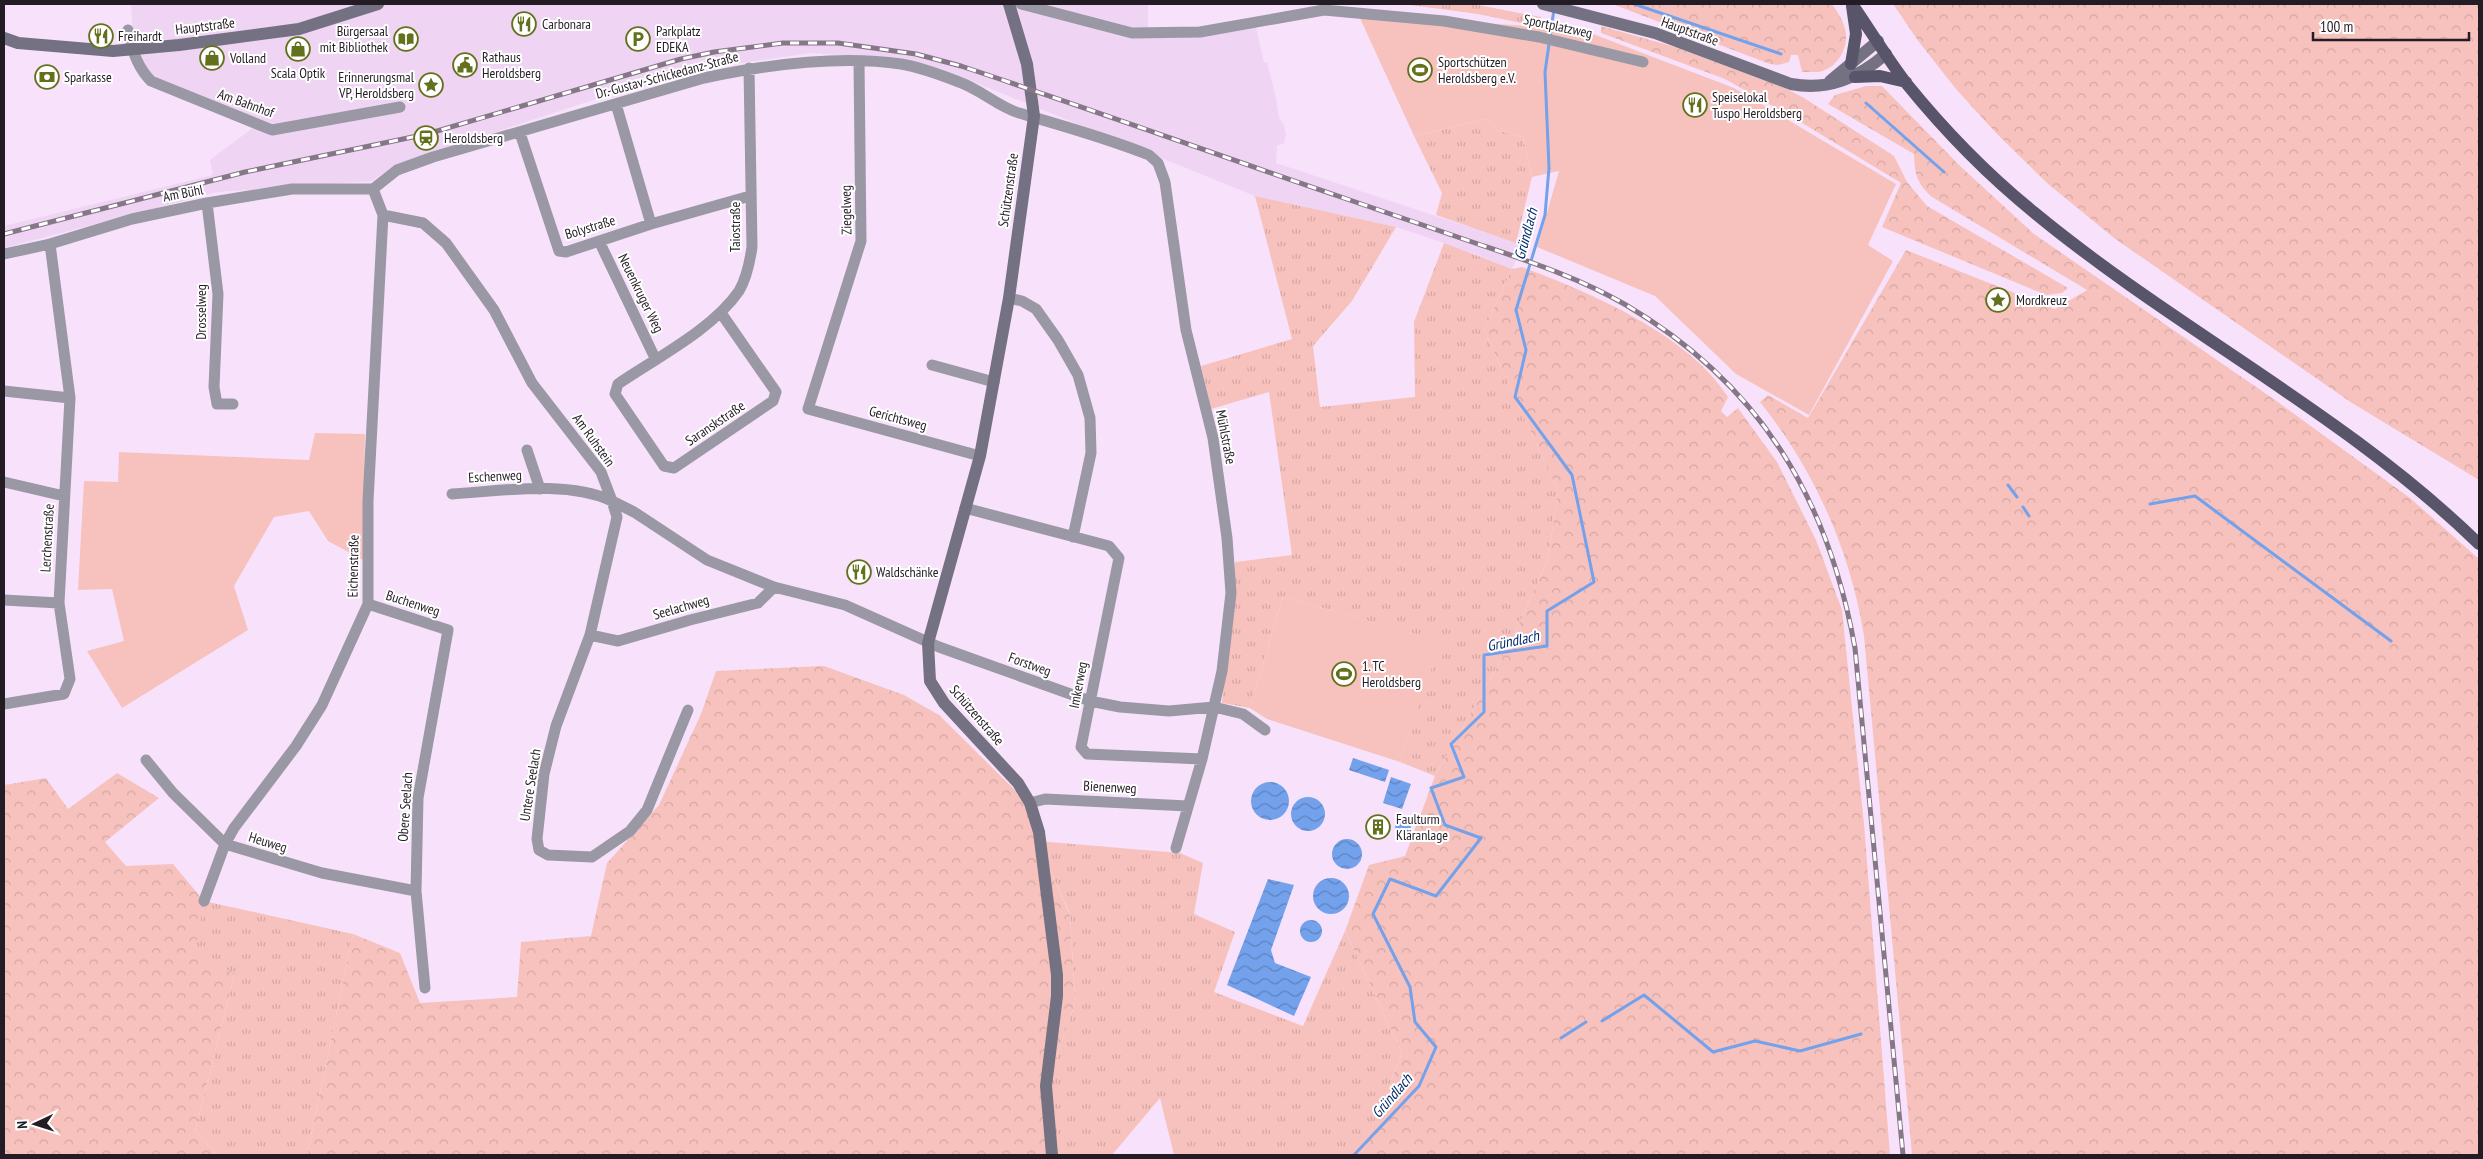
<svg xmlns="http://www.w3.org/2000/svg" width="2483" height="1159" font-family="'PT Sans Narrow',sans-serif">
<defs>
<pattern id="grass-tufts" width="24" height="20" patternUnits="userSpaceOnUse" patternTransform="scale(1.25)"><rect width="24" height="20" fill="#f7c2bd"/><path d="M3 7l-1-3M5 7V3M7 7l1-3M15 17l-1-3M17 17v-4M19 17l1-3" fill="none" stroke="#d4a6a2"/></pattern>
<pattern id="forest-crowns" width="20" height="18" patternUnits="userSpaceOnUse" patternTransform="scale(1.25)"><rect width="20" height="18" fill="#f7c2bd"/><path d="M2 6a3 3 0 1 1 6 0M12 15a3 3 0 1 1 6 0" fill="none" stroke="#d4a6a2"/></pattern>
<pattern id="water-waves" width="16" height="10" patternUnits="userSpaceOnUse" patternTransform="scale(1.25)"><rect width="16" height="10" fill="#73a1ec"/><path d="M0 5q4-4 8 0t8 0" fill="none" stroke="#5e82bf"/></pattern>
</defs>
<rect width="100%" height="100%" fill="#f8e2fb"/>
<path fill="#efd4f3" d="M150,4h998v25l108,-2 8,36 3,-1 9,36 3,20 5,7 2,10 -2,8 -7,3 -1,17 247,82 -11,24 -68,-26 -48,-16 -141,-31 -291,-118 -60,-18 -92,-7 -106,15 -116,33 -197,65 -21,15 -155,11 -213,56v-22l209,-51 -3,-15 44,-33 -118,-57 -5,-65z"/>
<path fill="url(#grass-tufts)" d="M1403,4h70l68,13 -5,9 -58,-12z
M1486,119l11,11 26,7 9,40 -16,66 -80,-28 6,-22 -28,-57z
M1255,196l141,31 -44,74 -39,45 7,61 95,-10 -1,-75 30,-79 68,26 -28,61 74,161 -10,68 -38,85 -75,132 -35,-14 40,-121 -157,-44 -33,111 -28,-5 13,-141 57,-7 -23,-163 -58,17 -10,-43 91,-27z
M1037,841l143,12 23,10 -9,51 41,18 -21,60 89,34 42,-95 57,122 -41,102h-187l-14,-57 -48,57h-62l-3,-71 28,-81 -5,-89z
M204,901l149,33 -46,221h-90l-22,-24 40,-158 -42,-15z"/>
<path fill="url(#forest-crowns)" d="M1612,4h220c5,7 11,16 13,25 5,18 -8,40 -26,43 -6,0 -11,0 -17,0l-4,-17h-7l-2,7 -11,3 -8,-1z
M1893,4h586v476l-127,-77 -238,-165 -67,-55 -51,-50 -40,-44 -37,-47z
M1601,26l74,21 110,41 19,10 90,58 13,26 20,24 141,82 -6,5 -16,2 -164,-68 19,-44 -112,-68 -64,-36 -124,-46z
M1866,86h16l77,79 75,69 241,166 135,98 69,61v596h-567l-48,-519c-14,-86 -49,-165 -104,-234l8,-7 40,23 98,-168 149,59 32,-19 -155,-93c-16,-15 -17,-22 -18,-43l-86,-50 7,-9z
M1522,267c67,25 166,67 206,130l-7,14 6,6 11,-9 39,54 39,78 26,70 22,214 26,331h-529l41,-102 -57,-122 24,-66 36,-9 30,-80 75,-132 38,-85 10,-68 -74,-161 28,-61z
M824,666l80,29 35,20 85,84 13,42 33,74 5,88 -28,81 3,71h-743l46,-221 47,19 20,50 97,-6 4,-55 70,-6 16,-73 52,-58 42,-91 15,-43z
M117,773l42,25 -54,44 21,24 47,-2 31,37 -10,57 41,15 -40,158 22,24h-213v-370l42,-7 22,31z"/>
<path fill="#f7c2bd" d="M1359,16l221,13 154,59 162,96 -28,61 25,16 -84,154 -73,-41 -81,-78 -118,-49 22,-76 -27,6 -9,-40 -26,-7 -11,-11 -72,17z
M315,433l50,1 -2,126 -35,-19 -19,-30 -35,6 -40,69 14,44 -126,78 -35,-57 37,-10 -12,-52 -34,1 6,-109 34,1 1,-30 190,8z
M1283,597l158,44 -41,121 -133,-43 -17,-11z"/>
<path fill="url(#water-waves)" d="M1353,758l36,12 -4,12 -36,-12z
M1391,777l20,7 -9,25 -19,-6z
M1251 801a19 19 0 1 1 38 0a19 19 0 1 1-38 0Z
M1291 814a17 17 0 1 1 34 0a17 17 0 1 1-34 0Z
M1395 826a8 8 0 1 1 16 0a8 8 0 1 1-16 0Z
M1332 854a15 15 0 1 1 30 0a15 15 0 1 1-30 0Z
M1313 896a18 18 0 1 1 36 0a18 18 0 1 1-36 0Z
M1268,879l26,6 -23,65 4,13 36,14 -17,39 -67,-31z
M1300 931a11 11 0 1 1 22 0a11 11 0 1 1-22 0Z"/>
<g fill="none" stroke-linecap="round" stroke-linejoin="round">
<path stroke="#73a1ec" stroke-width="3" d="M1634,4l147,50
M1866,103l78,69
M2008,485l9,12
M2150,504l45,-8 196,145
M2023,507l6,9
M1602,1021l42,-26 69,57 42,-11 45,10 61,-17
M1561,1038l25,-16
M1354,1155l65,-69 17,-39 -21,-25 -5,-35 -37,-73 17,-35 46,17 45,-58 -36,-13 -14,-37 33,-11 -13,-33 33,-32v-57l63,-9v-35l47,-29 -22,-107 -57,-78 11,-47 -10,-40 29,-95 4,-47 -4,-96 9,-63"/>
<path stroke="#9998a4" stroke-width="11" d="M1021,4l111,29 68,-1 124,-22 120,11 95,16 104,25
M128,30c3,18 9,37 23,51l121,49 128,-23
M859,62l2,179 -53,168 172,47
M616,104l35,120
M520,133l39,118 7,1 85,-28 99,-28
M373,189l24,-19 36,-13 271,-79c61,-13 135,-23 197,-14 19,3 40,11 58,18 21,7 39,25 60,31 44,13 88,25 130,42l9,8 7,19 21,148 27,108 14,100 4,55 -9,78 -20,88 -26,89
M207,203l11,91 -4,93 3,17h16
M383,215l40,8 23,20 48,67 38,73 69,89 11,29 22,11 73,48 67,27 71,18 94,42 151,54 30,6 49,4 45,-4 29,7 22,16
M599,241l56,117
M4,254l46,-10 82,-25 75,-16 85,-14h81
M1009,298l13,3 14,8 22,31 20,35 12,43 1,35 -18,84
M721,313l55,79 -3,9 -99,67 -10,-2 -49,-72 3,-10c38,-26 95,-55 121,-93 7,-12 11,-30 13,-44l-3,-179
M932,365l62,17
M4,391l66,7
M527,450l13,39
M4,482l60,14
M452,494c49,-3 115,-14 160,7l5,16 -27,118 -34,91 -12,48 -7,65 2,11 9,5 44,2 38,-26 17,-21 41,-100
M965,508l144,38 10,12 -38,189 6,7 115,5
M4,600l55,3
M368,604l80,26 -30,168 -2,93 9,97
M590,635l28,6 72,-21 68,-17 16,-16
M4,704l60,-10 6,-15 -11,-76 11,-205 -20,-154
M146,760l27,33 52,51 97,29 94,18
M1030,803l15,-4 143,7
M204,901l21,-57 9,-16 62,-82 26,-41 46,-101v-103l15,-286 -10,-26"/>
<path stroke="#737182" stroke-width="12" d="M1009,4l18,60 7,52 -25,182 -29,158 -52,187 2,38 14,22 74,80 12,20 9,29 18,143v21l-11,90 6,69
M1543,4l112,29 136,51c37,7 67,-6 95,-30
M4,38l14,5 95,8 66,-6 120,-16 79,-25
M1830,81l48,-40"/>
<path stroke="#58556a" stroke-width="12" d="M1852,4c18,26 35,54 54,79 38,47 83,93 130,131 142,117 311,201 443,330
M1851,64l5,-30 -4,-28
M1855,77l25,-1 26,6"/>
<g stroke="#867788" stroke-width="5">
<path id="rail" d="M4,234l241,-62 182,-38 254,-75 33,-7 69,-9h55l78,11 45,12c126,42 251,87 377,130 47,16 94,32 140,48 50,17 102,34 148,61 134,79 202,193 229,343l48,507"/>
</g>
<use href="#rail" stroke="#fff" stroke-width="3" stroke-dasharray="9" stroke-linecap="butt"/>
</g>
<defs>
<g id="restaurant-ring" transform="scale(1.25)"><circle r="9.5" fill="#fff" stroke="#63711c" stroke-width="1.5"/><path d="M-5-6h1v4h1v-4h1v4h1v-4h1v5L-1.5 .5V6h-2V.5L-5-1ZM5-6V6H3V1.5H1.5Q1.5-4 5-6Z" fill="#63711c"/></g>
<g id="library-ring" transform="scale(1.25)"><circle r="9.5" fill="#fff" stroke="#63711c" stroke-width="1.5"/><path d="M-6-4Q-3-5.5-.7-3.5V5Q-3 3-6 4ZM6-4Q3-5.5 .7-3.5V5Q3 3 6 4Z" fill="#63711c"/></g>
<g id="parking-ring" transform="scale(1.25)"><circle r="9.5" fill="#fff" stroke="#63711c" stroke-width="1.5"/><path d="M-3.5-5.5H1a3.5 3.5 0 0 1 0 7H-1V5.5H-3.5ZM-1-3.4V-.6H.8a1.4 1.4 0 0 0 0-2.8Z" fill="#63711c"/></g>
<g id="shop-ring" transform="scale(1.25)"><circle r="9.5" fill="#fff" stroke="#63711c" stroke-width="1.5"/><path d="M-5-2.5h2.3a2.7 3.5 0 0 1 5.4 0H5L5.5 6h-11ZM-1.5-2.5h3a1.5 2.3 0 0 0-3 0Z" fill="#63711c"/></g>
<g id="civic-ring" transform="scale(1.25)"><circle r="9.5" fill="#fff" stroke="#63711c" stroke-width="1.5"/><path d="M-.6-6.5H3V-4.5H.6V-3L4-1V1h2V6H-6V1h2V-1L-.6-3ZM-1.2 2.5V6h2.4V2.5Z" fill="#63711c"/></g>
<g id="stadium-ring" transform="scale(1.25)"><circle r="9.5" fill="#fff" stroke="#63711c" stroke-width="1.5"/><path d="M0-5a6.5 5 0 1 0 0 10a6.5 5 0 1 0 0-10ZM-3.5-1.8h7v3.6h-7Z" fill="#63711c"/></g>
<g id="bank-ring" transform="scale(1.25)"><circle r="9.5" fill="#fff" stroke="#63711c" stroke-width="1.5"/><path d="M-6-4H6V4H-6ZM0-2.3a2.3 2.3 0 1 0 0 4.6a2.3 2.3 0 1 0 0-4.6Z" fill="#63711c"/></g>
<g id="sight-ring" transform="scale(1.25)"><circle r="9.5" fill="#fff" stroke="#63711c" stroke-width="1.5"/><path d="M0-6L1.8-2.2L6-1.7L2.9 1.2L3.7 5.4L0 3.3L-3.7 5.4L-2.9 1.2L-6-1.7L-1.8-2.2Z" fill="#63711c"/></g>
<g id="station-ring" transform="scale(1.25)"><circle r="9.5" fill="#fff" stroke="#63711c" stroke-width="1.5"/><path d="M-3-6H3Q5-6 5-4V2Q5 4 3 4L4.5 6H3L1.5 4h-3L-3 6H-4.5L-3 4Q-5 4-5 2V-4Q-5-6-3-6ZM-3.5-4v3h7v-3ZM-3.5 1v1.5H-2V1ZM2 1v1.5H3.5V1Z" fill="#63711c"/></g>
<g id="building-ring" transform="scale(1.25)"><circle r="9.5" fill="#fff" stroke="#63711c" stroke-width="1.5"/><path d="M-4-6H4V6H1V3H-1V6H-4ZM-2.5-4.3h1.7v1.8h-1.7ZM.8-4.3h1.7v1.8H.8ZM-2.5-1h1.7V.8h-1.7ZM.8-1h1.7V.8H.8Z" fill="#63711c"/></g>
</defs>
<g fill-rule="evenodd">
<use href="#restaurant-ring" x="524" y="24"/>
<use href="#restaurant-ring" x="101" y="36"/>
<use href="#library-ring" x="406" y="39"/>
<use href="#parking-ring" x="638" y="39"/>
<use href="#shop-ring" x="298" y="49"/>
<use href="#shop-ring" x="212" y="58"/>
<use href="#civic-ring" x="465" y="65"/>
<use href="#stadium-ring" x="1420" y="70"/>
<use href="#bank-ring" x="47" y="77"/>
<use href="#sight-ring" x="431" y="85"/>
<use href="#restaurant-ring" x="1695" y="105"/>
<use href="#station-ring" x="426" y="138"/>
<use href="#sight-ring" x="1998" y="300"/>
<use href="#restaurant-ring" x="859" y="572"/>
<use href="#stadium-ring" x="1344" y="674"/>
<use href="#building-ring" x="1378" y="827"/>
</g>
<g text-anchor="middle" stroke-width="4" stroke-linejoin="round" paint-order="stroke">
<g font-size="14" fill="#241c25" stroke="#fff" text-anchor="start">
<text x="542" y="29">Carbonara</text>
<text x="388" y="36" text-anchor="end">Bürgersaal<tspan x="388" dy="16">mit Bibliothek</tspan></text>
<text x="656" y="36">Parkplatz<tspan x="656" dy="16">EDEKA</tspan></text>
<text x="118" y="41">Freihardt</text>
<text x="482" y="62">Rathaus<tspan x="482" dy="16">Heroldsberg</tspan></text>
<text x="230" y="63">Volland</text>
<text x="1438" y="67">Sportschützen<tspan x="1438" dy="16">Heroldsberg e.V.</tspan></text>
<text x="298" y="78" text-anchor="middle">Scala Optik</text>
<text x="64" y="82">Sparkasse</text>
<text x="414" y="82" text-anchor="end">Erinnerungsmal<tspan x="414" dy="16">VP, Heroldsberg</tspan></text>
<text x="1712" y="102">Speiselokal<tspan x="1712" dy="16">Tuspo Heroldsberg</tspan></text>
<text x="444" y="143">Heroldsberg</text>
<text x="2016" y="305">Mordkreuz</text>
<text x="876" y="577">Waldschänke</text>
<text x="1362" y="671">1. TC<tspan x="1362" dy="16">Heroldsberg</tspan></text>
<text x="1396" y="824">Faulturm<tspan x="1396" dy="16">Kläranlage</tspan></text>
</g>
<g font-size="14" fill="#241c25" stroke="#fff">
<text transform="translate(205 26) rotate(-7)" y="5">Hauptstraße</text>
<text transform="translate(1558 26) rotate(12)" y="5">Sportplatzweg</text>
<text transform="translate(1690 31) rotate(20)" y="5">Hauptstraße</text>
<text transform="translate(667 75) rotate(-15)" y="5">Dr.-Gustav-Schickedanz-Straße</text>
<text transform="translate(246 103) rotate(20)" y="5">Am Bahnhof</text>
<text transform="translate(1008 190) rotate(-82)" y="5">Schützenstraße</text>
<text transform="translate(183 193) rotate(-11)" y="5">Am Bühl</text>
<text transform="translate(846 210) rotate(-91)" y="5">Ziegelweg</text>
<text transform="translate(590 227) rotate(-17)" y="5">Bolystraße</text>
<text transform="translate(735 227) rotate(-90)" y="5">Taiostraße</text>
<text transform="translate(641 293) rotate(64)" y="5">Neuenkruger Weg</text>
<text transform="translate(201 312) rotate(-90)" y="5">Drosselweg</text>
<text transform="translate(898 418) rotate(15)" y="5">Gerichtsweg</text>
<text transform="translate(715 423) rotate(-34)" y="5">Saranskstraße</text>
<text transform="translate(1226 437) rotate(79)" y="5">Mühlstraße</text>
<text transform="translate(594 440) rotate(54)" y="5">Am Ruhstein</text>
<text transform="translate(495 476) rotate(-3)" y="5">Eschenweg</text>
<text transform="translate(47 538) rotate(-87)" y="5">Lerchenstraße</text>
<text transform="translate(353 566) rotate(-89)" y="5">Eichenstraße</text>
<text transform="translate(413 603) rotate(18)" y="5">Buchenweg</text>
<text transform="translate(681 607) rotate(-16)" y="5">Seelachweg</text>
<text transform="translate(1030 664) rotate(20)" y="5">Forstweg</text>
<text transform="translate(1078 685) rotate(-79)" y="5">Imkerweg</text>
<text transform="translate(977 715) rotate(49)" y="5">Schützenstraße</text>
<text transform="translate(530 785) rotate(-81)" y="5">Untere Seelach</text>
<text transform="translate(1110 787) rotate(3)" y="5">Bienenweg</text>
<text transform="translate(405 807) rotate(-86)" y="5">Obere Seelach</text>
<text transform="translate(268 842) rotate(17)" y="5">Heuweg</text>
</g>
<g font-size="15" font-style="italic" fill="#032b6c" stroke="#fff">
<text transform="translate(1526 234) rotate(-75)" y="5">Gründlach</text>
<text transform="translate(1513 641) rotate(-12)" y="5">Gründlach</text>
<text transform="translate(1392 1096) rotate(-49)" y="5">Gründlach</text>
</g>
</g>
<rect width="2483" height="1159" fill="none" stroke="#241c25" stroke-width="10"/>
<g transform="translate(35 1124) rotate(266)" stroke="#ffffff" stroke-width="4" paint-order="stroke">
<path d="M0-4L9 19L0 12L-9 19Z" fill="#241c25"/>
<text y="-8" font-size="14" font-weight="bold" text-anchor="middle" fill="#241c25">N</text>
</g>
<path d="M2313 32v8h156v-8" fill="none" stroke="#241c25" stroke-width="2.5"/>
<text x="2320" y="32" font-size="15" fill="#241c25" stroke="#ffffff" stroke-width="4" paint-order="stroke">100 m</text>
</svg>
